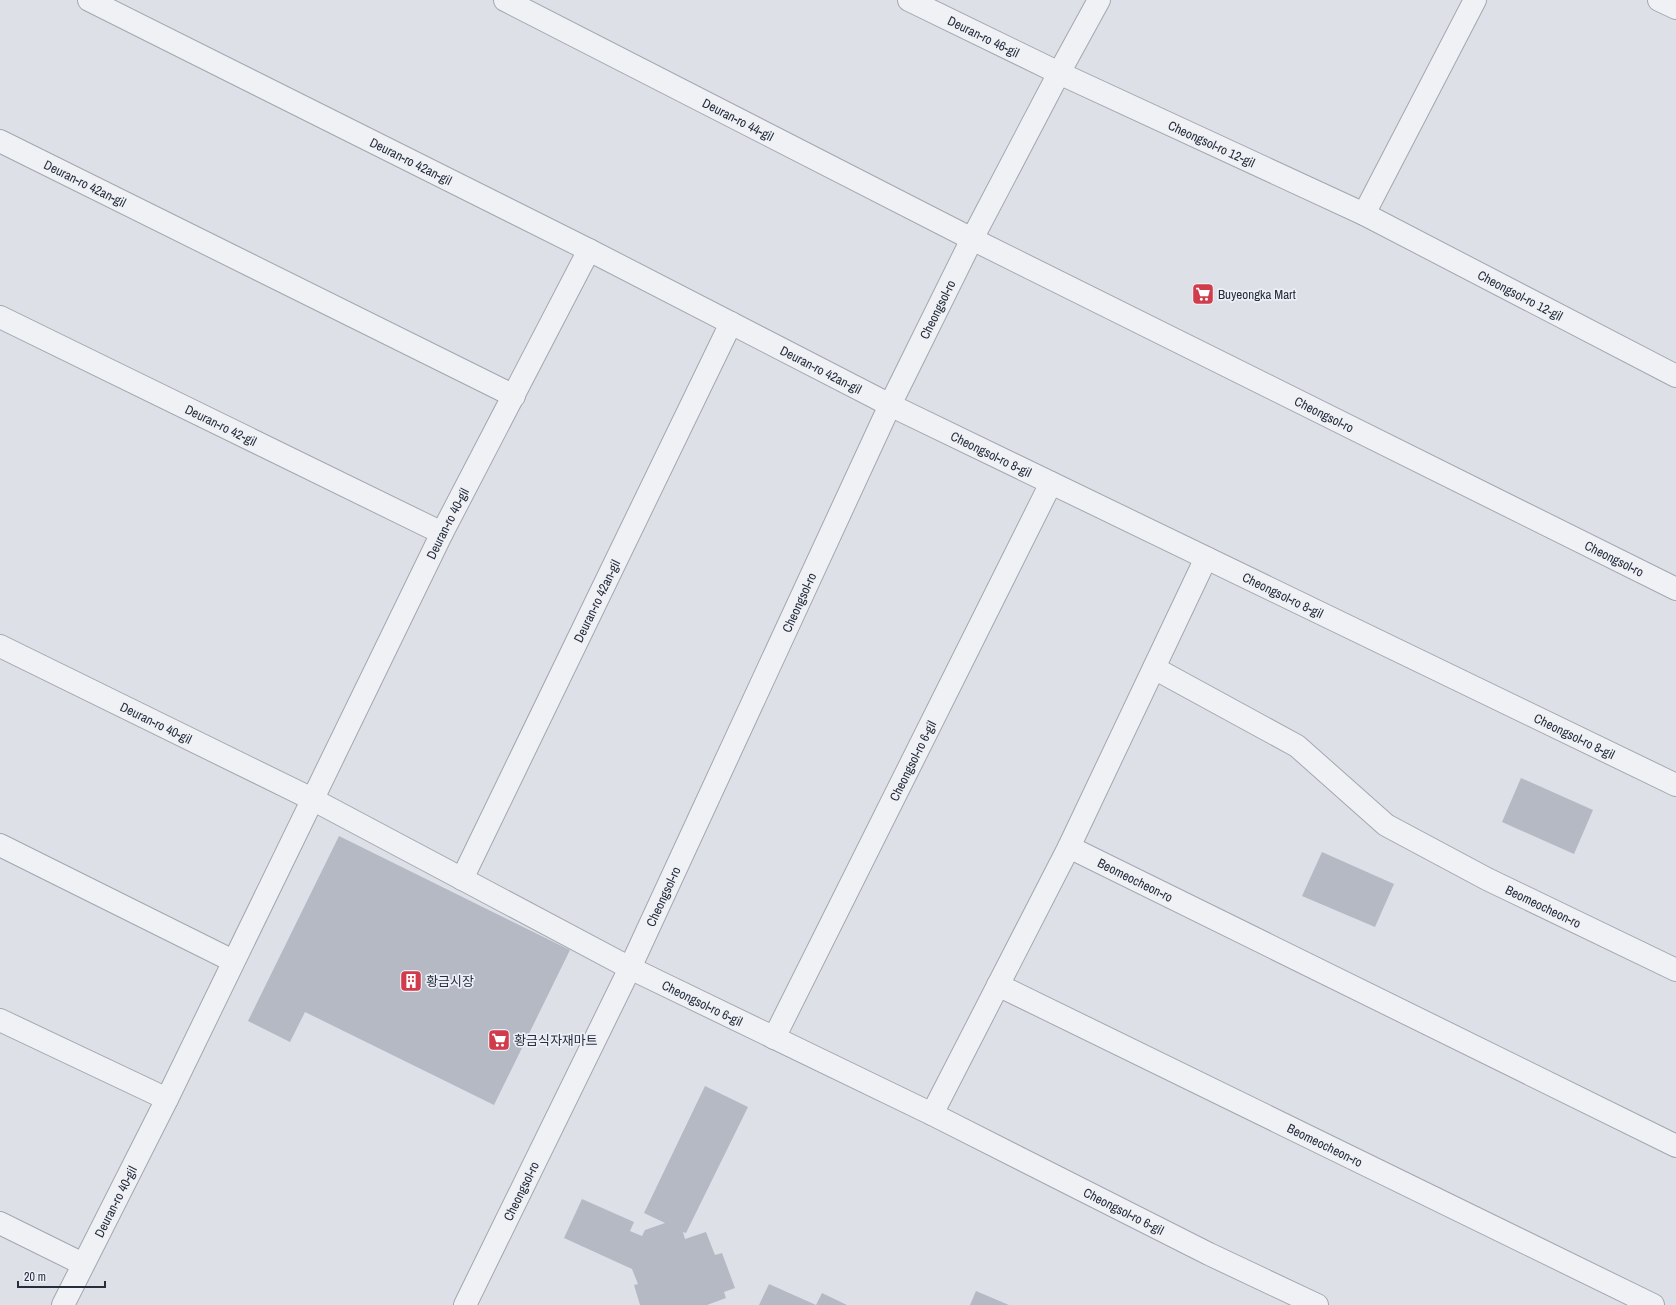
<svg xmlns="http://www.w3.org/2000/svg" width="1676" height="1305" font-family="'Archivo Narrow','Noto Sans KR',sans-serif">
<rect width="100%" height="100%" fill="#dde0e7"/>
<path fill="#b4b9c4" d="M1521,778l72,32 -19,44 -72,-32z
M339,836l231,114 -76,155 -189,-93 -15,30 -42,-21z
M1322,852l72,32 -19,43 -73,-31z
M705,1086l43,21 -62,126 -3,-1 2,7 21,-7 9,23 7,-2 13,35 -11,4 2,6 -19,7h-67l-6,-20 4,-1 -6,-15 -68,-31 18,-39 52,23 -4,9 12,5 3,-6 20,-7 -21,-10z
M769,1284l47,21 6,-12 25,12h-88z
M976,1291l33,14h-39z"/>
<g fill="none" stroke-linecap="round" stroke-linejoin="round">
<g stroke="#a2a7b1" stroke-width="24">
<g id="minor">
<path id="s1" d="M89,0l500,250 301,155 786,380"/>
<path id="s2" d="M505,0l467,239 704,350"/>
<path id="s3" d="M909,0l150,73 305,141 312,162"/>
<path id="s4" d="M0,141l514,255"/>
<path d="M1364,214l111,-214"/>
<path id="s5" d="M0,317l442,216"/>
<path id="s6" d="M0,646l312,153 318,169 302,146 277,140 108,51"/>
<path id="s7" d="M1154,668l143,78 89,79 101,54 189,91"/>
<path d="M0,845l233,116"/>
<path id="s8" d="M1069,847l607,299"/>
<path id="s9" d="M462,879l269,-556"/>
<path id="s10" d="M998,985l655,320"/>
<path d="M0,1020l167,79"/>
<path id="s11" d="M774,1038l277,-555"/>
<path d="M932,1114l137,-267 137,-289"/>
<path d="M0,1223l83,41"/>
<path id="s12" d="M63,1305l104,-206 275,-566 147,-283"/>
</g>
</g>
<g stroke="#a2a7b1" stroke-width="24">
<g id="tertiary">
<path d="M1659,0l17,8"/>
<path id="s13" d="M465,1305l165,-337 260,-563 82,-166 87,-166 40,-73"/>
</g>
</g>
<use href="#minor" stroke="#eff1f5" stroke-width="22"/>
<use href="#tertiary" stroke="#eff1f5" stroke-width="22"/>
</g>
<defs>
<g id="supermarket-square" transform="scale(1.15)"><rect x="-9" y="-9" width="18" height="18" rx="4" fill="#d13c4d" stroke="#eceff5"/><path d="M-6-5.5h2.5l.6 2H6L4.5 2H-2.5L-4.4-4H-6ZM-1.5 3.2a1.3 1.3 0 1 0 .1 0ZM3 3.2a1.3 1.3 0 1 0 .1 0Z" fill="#fff"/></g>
<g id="building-square" transform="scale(1.15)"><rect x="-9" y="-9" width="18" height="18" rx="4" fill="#d13c4d" stroke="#eceff5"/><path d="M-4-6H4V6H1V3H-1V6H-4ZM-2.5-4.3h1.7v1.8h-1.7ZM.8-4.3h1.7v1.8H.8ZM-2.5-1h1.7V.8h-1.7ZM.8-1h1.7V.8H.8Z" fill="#fff"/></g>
</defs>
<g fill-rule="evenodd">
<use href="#supermarket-square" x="1203" y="294"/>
<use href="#building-square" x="411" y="981"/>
<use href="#supermarket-square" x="499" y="1040"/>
</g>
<g text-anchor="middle" stroke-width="3.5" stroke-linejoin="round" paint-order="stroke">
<g font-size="13" fill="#262e3e" stroke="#eceff5">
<text dy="5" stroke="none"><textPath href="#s3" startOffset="83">Deuran-ro 46-gil</textPath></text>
<text dy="5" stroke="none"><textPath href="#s2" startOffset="262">Deuran-ro 44-gil</textPath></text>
<text dy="5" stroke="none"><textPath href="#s3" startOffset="335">Cheongsol-ro 12-gil</textPath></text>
<text dy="5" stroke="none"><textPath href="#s1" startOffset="360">Deuran-ro 42an-gil</textPath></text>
<text dy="5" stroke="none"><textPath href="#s4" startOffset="95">Deuran-ro 42an-gil</textPath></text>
<text dy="5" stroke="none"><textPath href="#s3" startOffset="679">Cheongsol-ro 12-gil</textPath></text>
<text dy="5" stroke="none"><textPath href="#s13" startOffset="1102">Cheongsol-ro</textPath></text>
<text dy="5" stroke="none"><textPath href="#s1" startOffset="820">Deuran-ro 42an-gil</textPath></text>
<text dy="5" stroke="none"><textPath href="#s2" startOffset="918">Cheongsol-ro</textPath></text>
<text dy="5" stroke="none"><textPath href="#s5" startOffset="246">Deuran-ro 42-gil</textPath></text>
<text dy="5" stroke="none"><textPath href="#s1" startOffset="1010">Cheongsol-ro 8-gil</textPath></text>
<text dy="5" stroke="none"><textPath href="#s12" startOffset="871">Deuran-ro 40-gil</textPath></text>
<text dy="5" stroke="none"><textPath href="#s2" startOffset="1242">Cheongsol-ro</textPath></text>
<text dy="5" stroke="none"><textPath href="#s1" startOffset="1334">Cheongsol-ro 8-gil</textPath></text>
<text dy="5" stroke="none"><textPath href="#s9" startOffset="309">Deuran-ro 42an-gil</textPath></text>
<text dy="5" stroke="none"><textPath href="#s13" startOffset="778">Cheongsol-ro</textPath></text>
<text dy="5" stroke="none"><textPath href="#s6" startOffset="174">Deuran-ro 40-gil</textPath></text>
<text dy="5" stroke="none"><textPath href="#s1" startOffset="1658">Cheongsol-ro 8-gil</textPath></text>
<text dy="5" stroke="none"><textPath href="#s11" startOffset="310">Cheongsol-ro 6-gil</textPath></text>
<text dy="5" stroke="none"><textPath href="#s8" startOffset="74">Beomeocheon-ro</textPath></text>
<text dy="5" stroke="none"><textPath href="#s13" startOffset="454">Cheongsol-ro</textPath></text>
<text dy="5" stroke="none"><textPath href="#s7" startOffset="459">Beomeocheon-ro</textPath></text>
<text dy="5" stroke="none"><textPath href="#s6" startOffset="788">Cheongsol-ro 6-gil</textPath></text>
<text dy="5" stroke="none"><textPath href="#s10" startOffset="364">Beomeocheon-ro</textPath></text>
<text dy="5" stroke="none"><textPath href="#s13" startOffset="127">Cheongsol-ro</textPath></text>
<text dy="5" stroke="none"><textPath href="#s12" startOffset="116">Deuran-ro 40-gil</textPath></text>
<text dy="5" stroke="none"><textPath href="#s6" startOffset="1258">Cheongsol-ro 6-gil</textPath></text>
</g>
<g font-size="13" fill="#262e3e" stroke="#eceff5" text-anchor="start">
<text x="1218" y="299">Buyeongka Mart</text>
<text x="426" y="986">황금시장</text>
<text x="514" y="1045">황금식자재마트</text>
</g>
</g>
<path d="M18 1281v6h87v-6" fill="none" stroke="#262e3e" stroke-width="2"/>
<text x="24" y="1281" font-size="12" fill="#262e3e" stroke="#eceff5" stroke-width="3" paint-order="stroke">20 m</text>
</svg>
